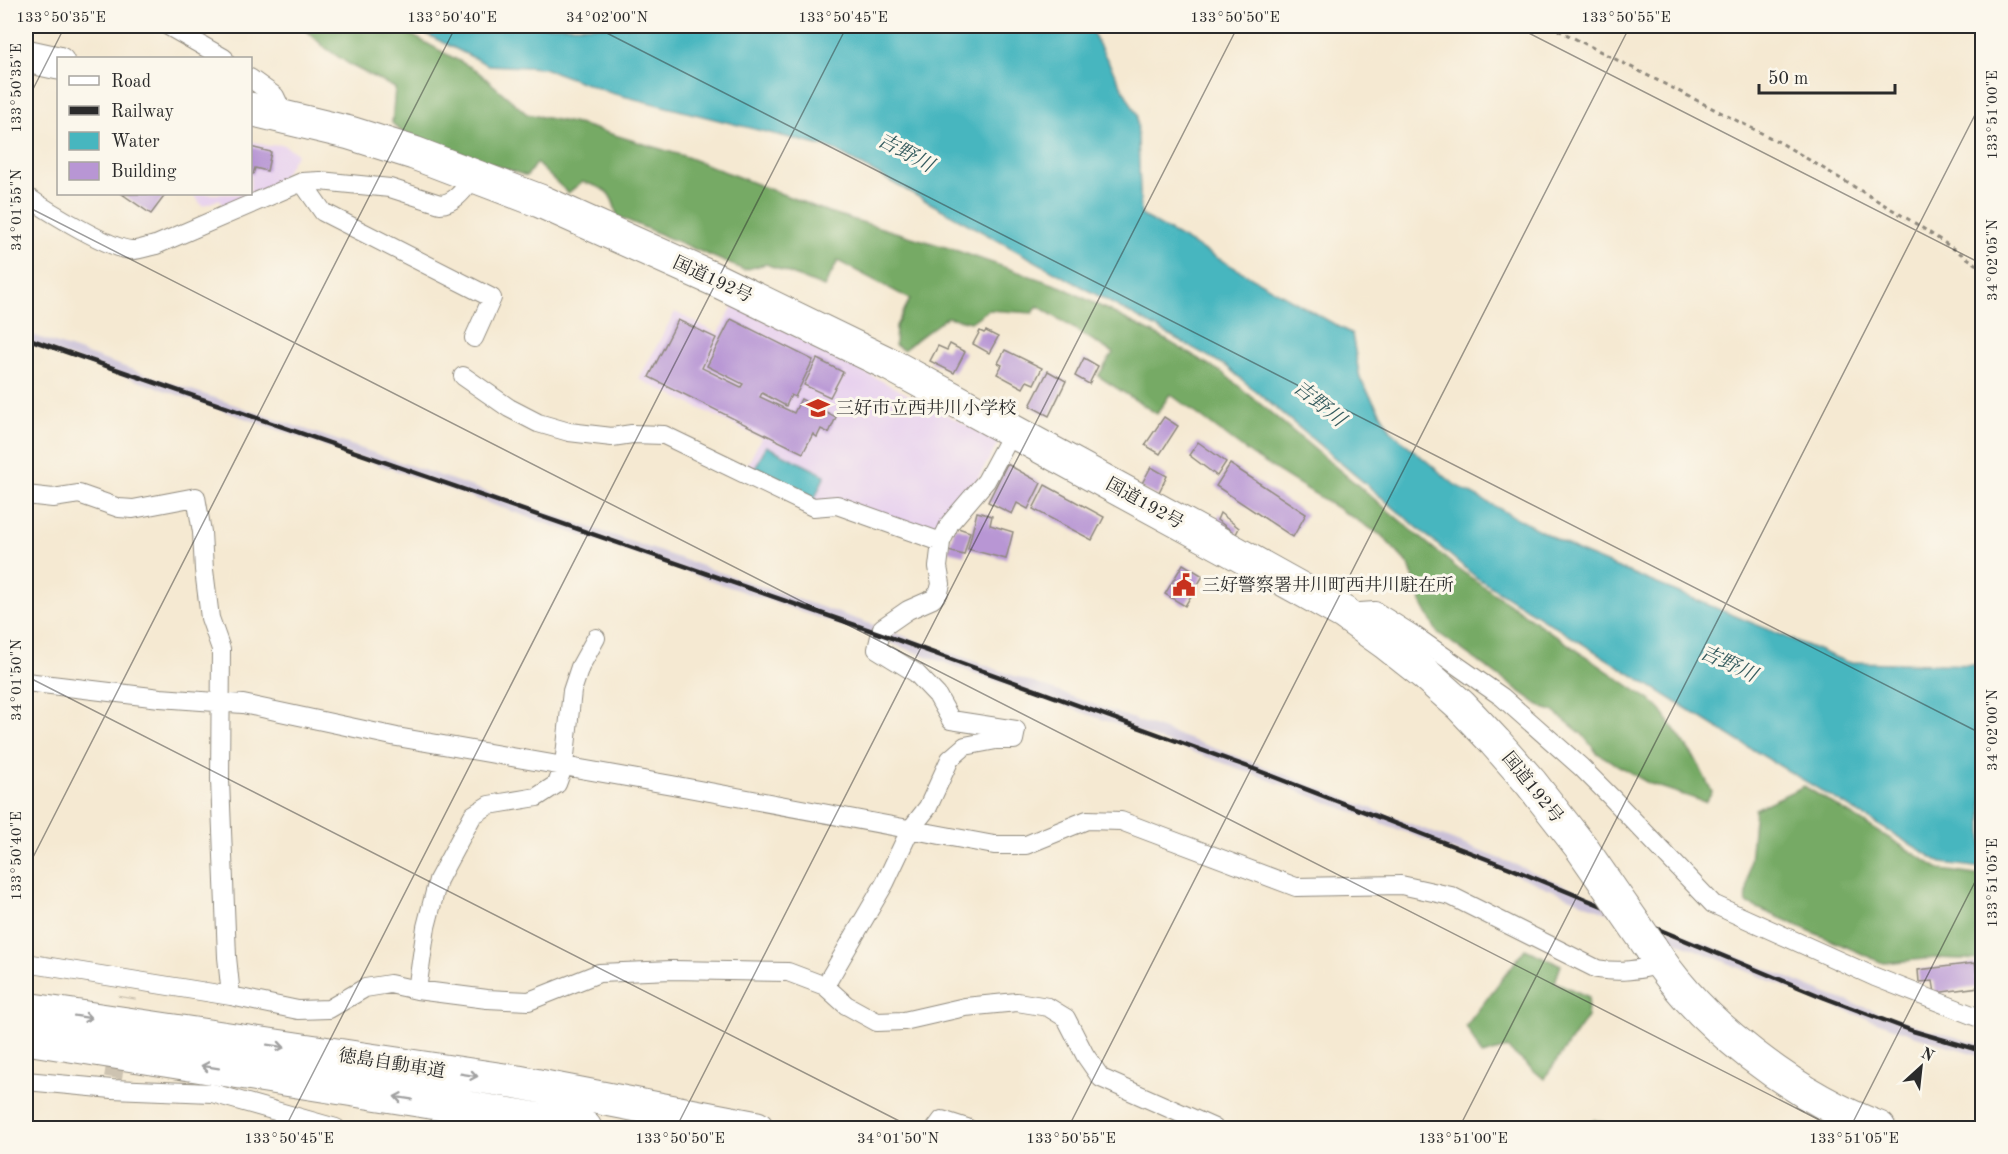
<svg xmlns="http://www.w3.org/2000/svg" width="2008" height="1154" font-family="'Old Standard TT','Noto Serif JP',serif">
<rect width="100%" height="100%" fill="#fbf7ec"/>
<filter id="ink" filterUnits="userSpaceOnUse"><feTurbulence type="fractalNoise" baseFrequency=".0167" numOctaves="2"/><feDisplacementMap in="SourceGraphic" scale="12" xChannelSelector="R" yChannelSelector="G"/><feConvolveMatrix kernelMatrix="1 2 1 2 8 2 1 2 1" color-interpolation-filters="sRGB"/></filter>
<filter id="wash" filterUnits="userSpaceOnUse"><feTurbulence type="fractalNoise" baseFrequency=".008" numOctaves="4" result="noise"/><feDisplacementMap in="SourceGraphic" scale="24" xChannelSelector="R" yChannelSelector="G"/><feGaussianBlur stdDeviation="1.35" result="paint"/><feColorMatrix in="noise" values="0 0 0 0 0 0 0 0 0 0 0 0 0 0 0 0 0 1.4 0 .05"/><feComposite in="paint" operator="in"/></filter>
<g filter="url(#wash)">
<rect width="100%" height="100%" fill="#f5e9d2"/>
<path fill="#e8d2ee" d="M251,141l17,5 14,-2 15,9 -20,34 -54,20 -3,-8 -18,7 -9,-12h57z
M734,304l265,138 -22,38 -44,54 -123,-33 -65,-31 16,-32 -122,-59 36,-67 43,22z"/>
<path fill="#c9bfd7" d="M26,333l856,295 373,135 256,100 316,131 88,31 67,20v11l-69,-21 -89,-32 -315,-131 -258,-99 -372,-134 -853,-297z"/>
<path fill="#76aa65" stroke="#506a48" stroke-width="1.5" d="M297,26h98l81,44 51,44 55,11 105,32 141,55 124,37 110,38 99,50 62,36 234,195 200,137 39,55 16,32 -7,10 -57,-19 -51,-30 -15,-19 -29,-23 -10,-3 -106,-76 -14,-26 -14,-41 -28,-30 -126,-78 -85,-63 -13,20 -59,-38 15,-23 -75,-47 -5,7 -45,-3 -17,12 -24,-5 -44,33 -8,-5 1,-19 14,-27 -72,-38 -14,26 -58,-23 -22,6 -127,-54c-5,-25 -11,-28 -35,-34l-14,11 -32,-30 -9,13 -123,-42 -12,-11 3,-35 -43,-22 -28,-19 -21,-20z
M1804,786l137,84 41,6v84l-46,-2 -53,5 -137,-60 9,-94z
M1525,949l36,16 -6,17 34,15 -2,20 -43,62 -37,-31 -25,7 -16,-29z
M1594,1120l27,8h1h-46z"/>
<path fill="#47b6bf" stroke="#397075" stroke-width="1.5" d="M410,26h679l48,89 4,100 211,119 8,45 32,53 63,53 127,68 265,109 135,3v203l-40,-5 -197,-118 -268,-167 -251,-212 -396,-218 -219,-55 -67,-25 -56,-3z
M766,446l59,29 -11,25 -60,-29z"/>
<g id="blocks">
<path fill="#b896d4" d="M250,147l21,5 -4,19 -12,-3 -2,6h-3z
M122,194h44l-15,20z
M731,319l82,41 -18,37 -4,-2 -5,11 -24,-13 -2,4 34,16 7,-14 35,18 -7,16 -8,-4 -4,8 -4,-3 -10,19 -154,-76 29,-57 38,18 -14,30 39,19 2,-3 -36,-18z
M980,331l4,2 2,-2 12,6 -9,16 -16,-9z
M950,344l15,8 -11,21 -24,-12 8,-15 9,4z
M1005,350l37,18 -8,16 -7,-3 -4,7 -26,-14 5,-9 -4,-2z
M1084,358l14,8 -9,18 -14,-8z
M817,359l26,13 -13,25 -26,-12z
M1048,371l18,10 -17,35 -19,-10z
M1164,417l14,9 -18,28 -15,-9z
M1198,442l28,20 -9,14 -28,-21z
M1007,464l34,19 -13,26 -11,-6 -5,11 -24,-12z
M1230,464l76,50 -13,23 -77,-51z
M1151,467l16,9 -10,20 -17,-9z
M1045,485l59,32 -12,23 -59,-31z
M977,512l15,4 -2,9 23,7 -7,27 -38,-10z
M1220,513l19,15 -3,6 -19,-14z
M955,527l15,5 -6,23 -16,-4z
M1183,564l20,12 -18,30 -20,-12z
M1975,963l4,24 -44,6 -2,-12 -14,1 -1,-12z"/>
</g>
</g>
<g filter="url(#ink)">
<use href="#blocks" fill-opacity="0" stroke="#908a7e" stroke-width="1.5"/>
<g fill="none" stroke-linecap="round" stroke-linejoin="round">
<path stroke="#cdc3b1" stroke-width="18" stroke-dasharray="18 9" stroke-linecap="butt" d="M113,1078l14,-81"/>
<g stroke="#908a7e" stroke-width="20">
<path id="street" d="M168,26l56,32
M250,78l25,18 10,21
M302,182l21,30 169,86 -18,40
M26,196c19,13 86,55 107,54 7,0 16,-4 23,-5l146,-63 18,-1 70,7 50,16c16,-1 25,-16 35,-28
M463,376l46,32 29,15 31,9 43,5 20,-3 32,1 149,72 24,-2 104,37
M26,495l27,3 26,-4 40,14 14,1 63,-12 6,35 2,38 6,48 11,31 -1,131 7,177 4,39
M1345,613l30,-2 40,25 87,61 79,70 30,30 102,107 162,73 107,42
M26,682l134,16 83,6 154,33 275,48 322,60h32l61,-25 34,1 175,66 105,-2 50,11 146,73c23,4 42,1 64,-5
M26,963l205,33 67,14 31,-1 36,-21 25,-4 27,6 70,9 42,2 70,-28 73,-3 116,2 37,14 21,19 31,17 27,-1 61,-14 52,-5 31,5 18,11 19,37 16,23 113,50
M825,986l60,-103 25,-53 18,-23 22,-48 15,-13 31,-6h18l2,-10 -65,-10 -14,-25 -21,-22 -39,-24 5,-21 26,-18 25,-11 6,-7 2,-8 -3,-17 3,-25 9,-19 36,-42 27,-50
M417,990l9,-63 12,-47 35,-65 16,-10 48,-8 20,-13 7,-19 8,-74 8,-24 16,-29
M26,1081l86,8 100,4 124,35
M936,1128l6,-8 25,8"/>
</g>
<g stroke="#908a7e" stroke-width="35">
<path id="highway" d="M26,56l32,7
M250,109l100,24 64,20 126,48 178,80 171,83 340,185 115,64 42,30 38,30 37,33 34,36 36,41 50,64
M1651,948c47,76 146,149 228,180
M26,1009l492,73 239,46
M26,1038l487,77 72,13"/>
</g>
<path stroke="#908a7e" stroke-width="3" stroke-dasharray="4.5 4.5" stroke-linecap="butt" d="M1550,26l231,117 137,82 64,43"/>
<use href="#street" stroke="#fff" stroke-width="18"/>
<use href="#highway" stroke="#fff" stroke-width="33"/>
<path stroke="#2b2b2b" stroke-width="4.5" d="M26,338l855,296 373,135 256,99 315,130 88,33 69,20"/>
<g stroke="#908a7e" stroke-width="35" stroke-linecap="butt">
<path id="highway-bridge" d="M1581,847l70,101"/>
</g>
<use href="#highway-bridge" stroke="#fff" stroke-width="33"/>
</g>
<defs><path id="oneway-shaft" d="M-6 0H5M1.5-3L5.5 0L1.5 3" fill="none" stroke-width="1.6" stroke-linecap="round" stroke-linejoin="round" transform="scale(1.5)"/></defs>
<g stroke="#a0a0a0">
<use href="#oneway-shaft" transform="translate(83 1017) rotate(9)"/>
<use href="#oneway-shaft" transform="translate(276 1046) rotate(9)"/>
<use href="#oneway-shaft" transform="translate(210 1067) rotate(-171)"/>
<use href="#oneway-shaft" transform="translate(469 1075) rotate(9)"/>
<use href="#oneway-shaft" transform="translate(403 1098) rotate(-171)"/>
</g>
</g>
<path fill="none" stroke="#2b2b2b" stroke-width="1.5" stroke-opacity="0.45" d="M593,26l1389,708M1515,26l467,238M26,103l39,-77M26,206l1809,922M26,676l887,452M26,871l430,-845M285,1128l562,-1102M676,1128l562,-1102M1068,1128l562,-1102M1459,1128l523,-1027M1850,1128l132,-260"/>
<defs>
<g id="school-bare" transform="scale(1.8)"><path d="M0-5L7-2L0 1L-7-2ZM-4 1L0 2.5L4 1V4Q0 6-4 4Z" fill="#c8321e" stroke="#fbf7ec" stroke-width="2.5" paint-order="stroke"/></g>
<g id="civic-bare" transform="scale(1.8)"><path d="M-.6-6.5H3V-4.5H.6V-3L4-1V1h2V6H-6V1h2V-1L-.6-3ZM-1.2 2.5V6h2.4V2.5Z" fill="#c8321e" stroke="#fbf7ec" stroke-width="2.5" paint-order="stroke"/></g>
</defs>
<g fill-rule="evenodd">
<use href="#school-bare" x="818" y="408"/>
<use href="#civic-bare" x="1184" y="585"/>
</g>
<g text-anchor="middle" stroke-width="6" stroke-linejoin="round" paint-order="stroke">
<g font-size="18" fill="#2b2b2b" stroke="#fbf7ec">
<text transform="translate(713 279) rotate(25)" y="6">国道192号</text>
<text transform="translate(1145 503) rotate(29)" y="6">国道192号</text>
<text transform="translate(1533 787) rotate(51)" y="6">国道192号</text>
<text transform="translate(392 1063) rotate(9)" y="6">徳島自動車道</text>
</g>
<g font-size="18" fill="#2b2b2b" stroke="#fbf7ec" text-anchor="start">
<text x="836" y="414">三好市立西井川小学校</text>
<text x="1202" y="591">三好警察署井川町西井川駐在所</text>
</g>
<g font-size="20" font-style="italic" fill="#355c5f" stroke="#fbf7ec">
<text transform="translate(906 152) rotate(28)" y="7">吉野川</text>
<text transform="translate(1320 403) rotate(39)" y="7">吉野川</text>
<text transform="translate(1729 663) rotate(25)" y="7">吉野川</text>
</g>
</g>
<rect width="2008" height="1154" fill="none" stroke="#fbf7ec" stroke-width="66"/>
<rect x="57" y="57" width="195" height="138" fill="#fbf7ec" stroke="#a8a59f" stroke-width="1.5"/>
<rect x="69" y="76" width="30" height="9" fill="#ffffff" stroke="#a8a59f" stroke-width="1.5"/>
<text x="111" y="87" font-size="18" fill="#2b2b2b">Road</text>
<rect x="69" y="106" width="30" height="9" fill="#2b2b2b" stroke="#a8a59f" stroke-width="1.5"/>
<text x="111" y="117" font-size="18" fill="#2b2b2b">Railway</text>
<rect x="69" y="132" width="30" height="18" fill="#47b6bf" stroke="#a8a59f" stroke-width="1.5"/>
<text x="111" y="147" font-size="18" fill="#2b2b2b">Water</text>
<rect x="69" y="162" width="30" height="18" fill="#b896d4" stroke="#a8a59f" stroke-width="1.5"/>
<text x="111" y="177" font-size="18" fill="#2b2b2b">Building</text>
<g transform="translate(1921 1067) rotate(27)" stroke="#fbf7ec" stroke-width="4.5" paint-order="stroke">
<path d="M0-4.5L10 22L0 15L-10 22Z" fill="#2b2b2b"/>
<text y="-9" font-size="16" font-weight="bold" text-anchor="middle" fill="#2b2b2b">N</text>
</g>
<path d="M1759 84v9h136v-9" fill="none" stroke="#2b2b2b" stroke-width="3"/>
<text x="1768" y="84" font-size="18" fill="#2b2b2b" stroke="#fbf7ec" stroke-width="4.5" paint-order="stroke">50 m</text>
<rect x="33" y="33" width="1942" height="1088" fill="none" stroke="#2b2b2b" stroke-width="2"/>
<g font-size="15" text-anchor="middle" fill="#2b2b2b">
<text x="61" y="22">133°50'35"E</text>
<text x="452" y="22">133°50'40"E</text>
<text x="607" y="22">34°02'00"N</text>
<text x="843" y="22">133°50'45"E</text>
<text x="1235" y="22">133°50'50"E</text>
<text x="1626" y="22">133°50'55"E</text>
<text transform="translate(16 88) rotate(-90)" y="5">133°50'35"E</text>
<text transform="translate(1992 115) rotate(-90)" y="5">133°51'00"E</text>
<text transform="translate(16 210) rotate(-90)" y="5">34°01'55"N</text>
<text transform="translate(1992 260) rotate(-90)" y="5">34°02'05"N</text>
<text transform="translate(16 680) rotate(-90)" y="5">34°01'50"N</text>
<text transform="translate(1992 730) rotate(-90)" y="5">34°02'00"N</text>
<text transform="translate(16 856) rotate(-90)" y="5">133°50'40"E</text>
<text transform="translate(1992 883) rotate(-90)" y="5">133°51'05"E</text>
<text x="289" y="1143">133°50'45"E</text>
<text x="680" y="1143">133°50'50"E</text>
<text x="898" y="1143">34°01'50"N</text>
<text x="1071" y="1143">133°50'55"E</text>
<text x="1463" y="1143">133°51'00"E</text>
<text x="1854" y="1143">133°51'05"E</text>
</g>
</svg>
